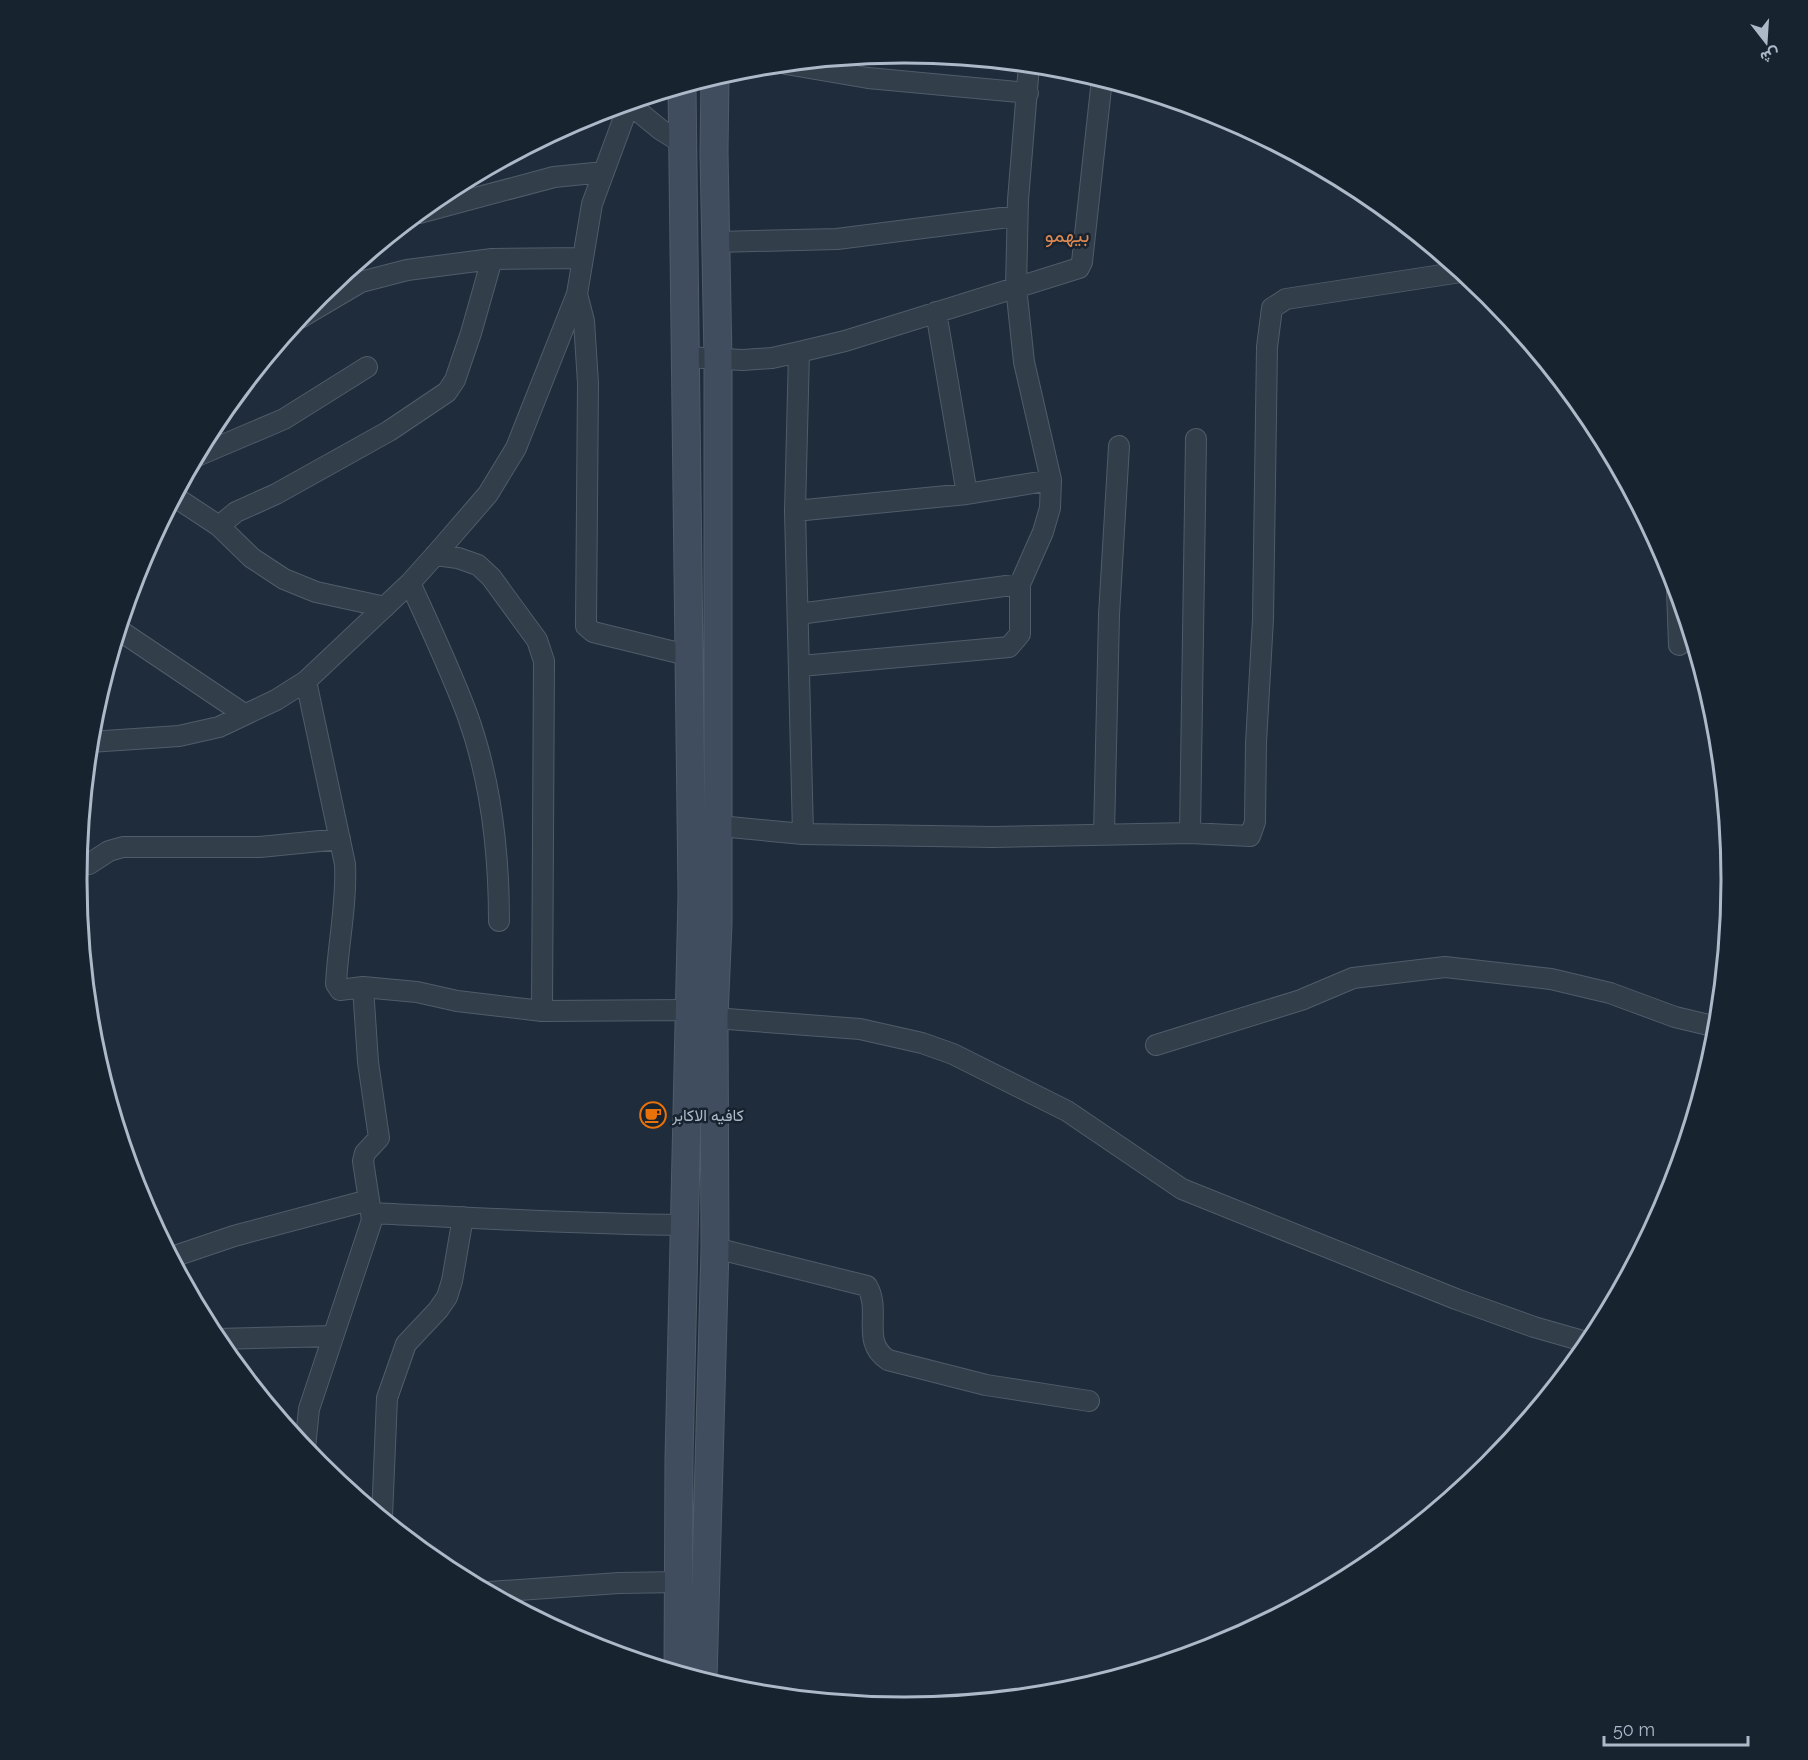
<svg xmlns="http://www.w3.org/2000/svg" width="1808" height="1760" font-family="Raleway,Vazirmatn,sans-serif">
<rect width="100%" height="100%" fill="#1f2c3b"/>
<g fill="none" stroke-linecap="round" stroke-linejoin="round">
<g stroke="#505c69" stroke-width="22">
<path id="street" d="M786,64l82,14 160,15
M628,103l33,27 21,13
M419,213l135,-36 50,-5
M717,242l120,-3 180,-23
M577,294l7,27 4,62 -2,243 7,6 98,24
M936,312l31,182
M300,318l61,-36 46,-12 85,-11 89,-1
M799,352l-4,159 8,323
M684,357l59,3 29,-2 27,-6 46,-11 234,-73 3,-6 20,-183
M197,456l87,-37 83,-52
M175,497l44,29 33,32 32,21 32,13 69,15
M795,511l172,-17 84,-14
M219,526l17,-14 40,-18 113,-63 58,-39 8,-12 16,-47 21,-74
M435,555l23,3 20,7 13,12 46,63 7,21 -2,350
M410,583c20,43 40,86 57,131 24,66 32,138 32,207
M1677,590l2,55
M799,614l221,-30
M119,630l125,84
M801,666l208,-19 11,-13v-50l23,-52 7,-24 1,-28 -27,-118 -8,-75 2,-87 11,-135
M306,681l39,183c2,40 -7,80 -9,120l4,6 23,-3
M90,742l89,-6 40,-9 57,-27 30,-19 104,-98 27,-30 51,-59 28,-46 61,-154 15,-90 37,-100
M719,826l84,8 190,3 197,-4 60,3 5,-14 1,-79 7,-124 4,-272 5,-39 14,-9 175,-27
M1190,833l6,-394
M1104,834l5,-219 10,-169
M89,864l20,-13 14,-4h137l80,-8
M1156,1045l145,-45 52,-22 92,-11 106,12 59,14 65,24 42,10
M371,1213c104,5 208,11 312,12
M715,1248l152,38c15,25 -7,56 21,74l98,25 103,16
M172,1257l62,-21 135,-36
M216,1339l117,-3
M305,1448l4,-39 63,-189 -9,-59 2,-8 14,-15 -11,-76 -5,-75 54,5 40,9 85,10 146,-1 26,8 146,11 62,14 31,11 114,57 115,78 274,110 78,28 56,16
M382,1517l5,-119 19,-54 32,-34 9,-13 5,-16 11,-64
M489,1592l130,-9 61,-1"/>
</g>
<g stroke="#505c69" stroke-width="29">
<path id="secondary" d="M678,1672l1,-213 13,-564 -10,-808
M703,1680l12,-432 -1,-230 4,-94v-565l-4,-207 1,-75"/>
</g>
<use href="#street" stroke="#333e4b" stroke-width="20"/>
<use href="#secondary" stroke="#404d5f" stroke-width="27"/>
</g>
<defs>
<g id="cafe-ring" transform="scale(1.35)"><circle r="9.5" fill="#182330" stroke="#e8710a" stroke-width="1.5"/><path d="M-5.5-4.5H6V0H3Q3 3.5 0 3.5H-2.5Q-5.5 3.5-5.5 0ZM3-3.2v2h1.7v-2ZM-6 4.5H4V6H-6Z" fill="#e8710a"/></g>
</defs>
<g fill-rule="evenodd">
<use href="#cafe-ring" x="653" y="1115"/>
</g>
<g text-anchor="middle" stroke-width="5" stroke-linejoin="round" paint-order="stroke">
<g font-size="16" fill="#adb9c8" stroke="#182330" text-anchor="start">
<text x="672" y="1121">كافيه الاكابر</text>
</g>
<g font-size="20" fill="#de8952" stroke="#182330">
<text x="1067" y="242">بيهمو</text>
</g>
</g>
<path d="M0 0H1808V1760H0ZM87 880a817 817 0 1 1 1634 0a817 817 0 1 1-1634 0Z" fill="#182330" fill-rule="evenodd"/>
<path fill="none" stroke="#adb9c8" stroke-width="3" d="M87 880a817 817 0 1 1 1634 0a817 817 0 1 1-1634 0Z"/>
<g transform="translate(1766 42) rotate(163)" stroke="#182330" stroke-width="4.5" paint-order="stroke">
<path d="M0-4.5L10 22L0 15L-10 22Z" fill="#adb9c8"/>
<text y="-9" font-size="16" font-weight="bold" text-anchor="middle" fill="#adb9c8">ش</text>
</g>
<path d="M1604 1736v9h144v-9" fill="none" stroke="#adb9c8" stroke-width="3"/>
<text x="1613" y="1736" font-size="18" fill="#adb9c8" stroke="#182330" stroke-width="4.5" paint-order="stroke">50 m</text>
</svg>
